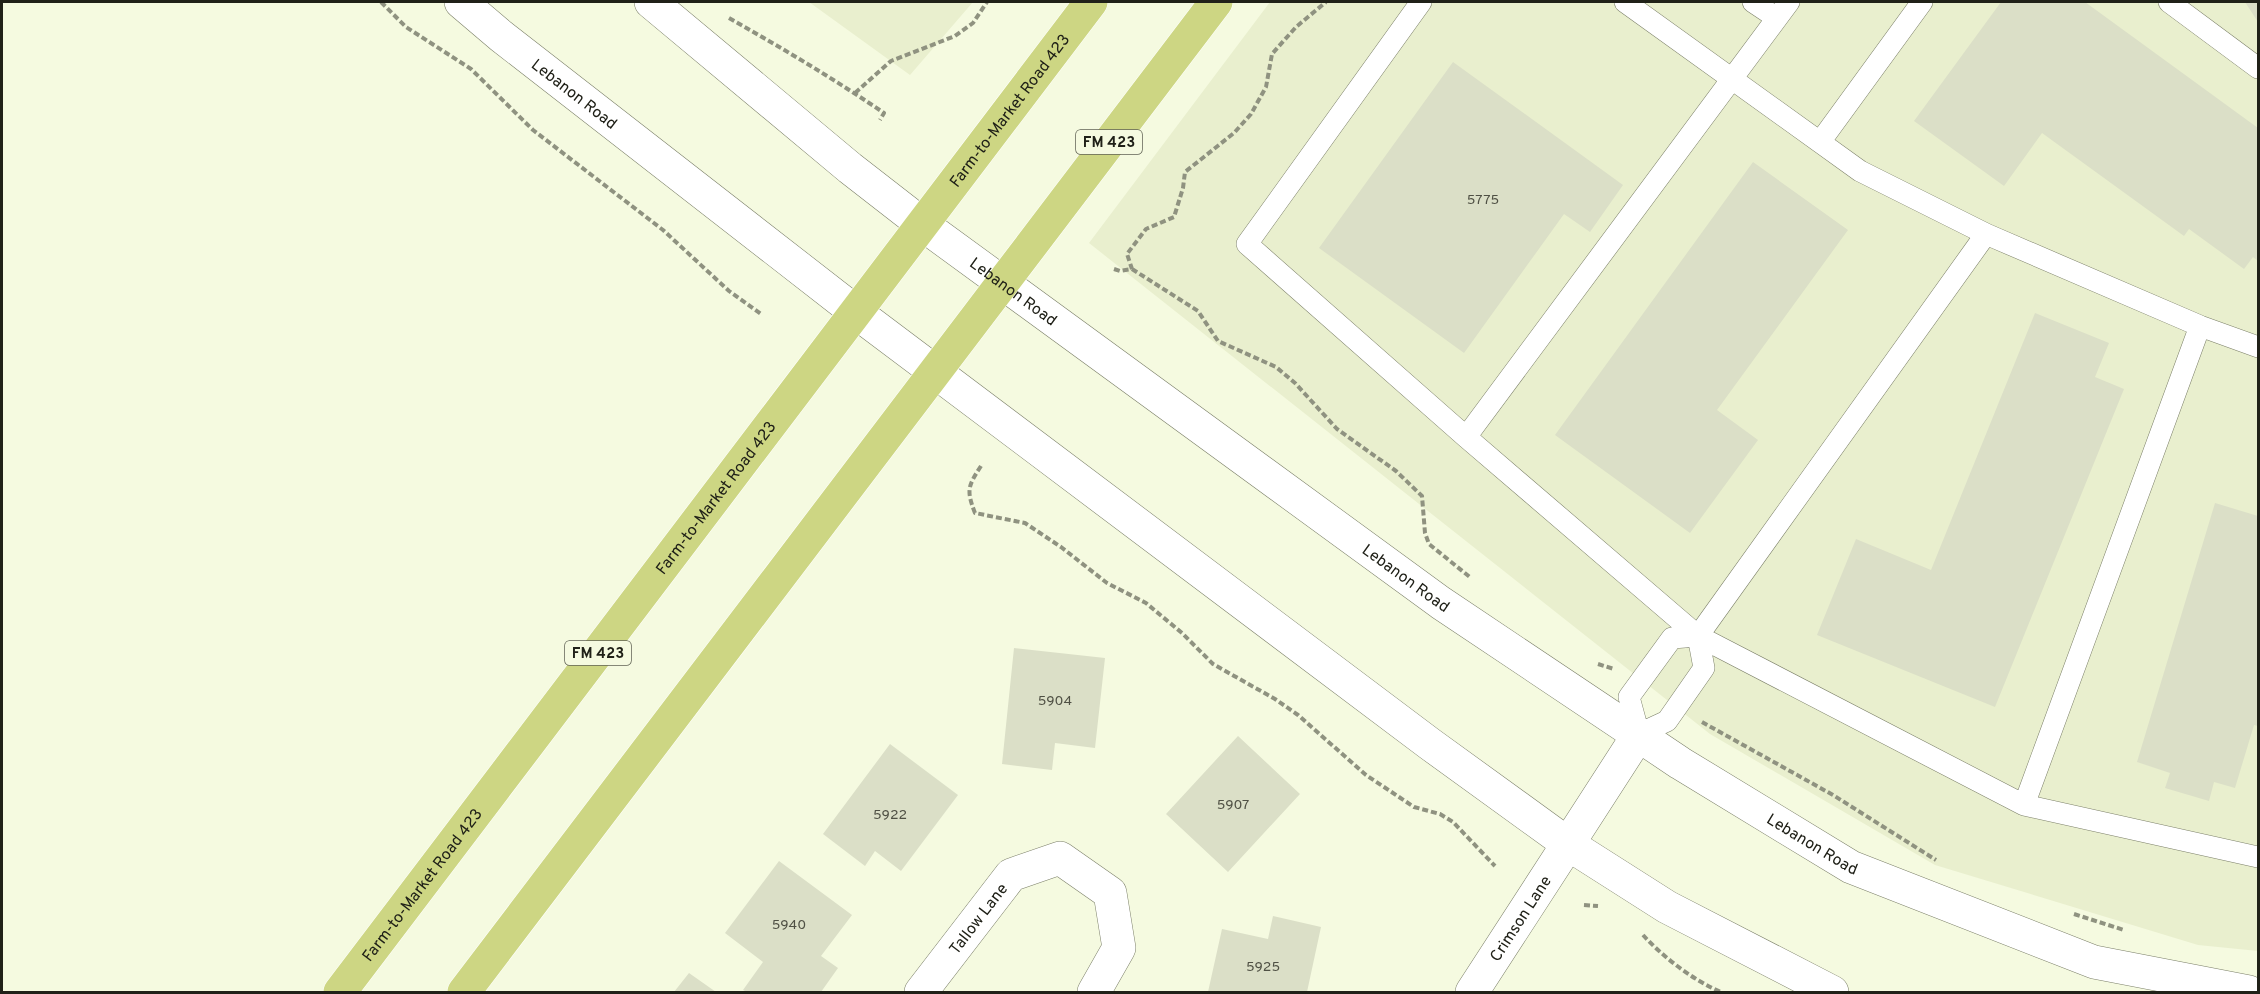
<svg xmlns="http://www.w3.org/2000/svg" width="2260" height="994" font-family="Overpass,sans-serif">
<rect width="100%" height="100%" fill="#f5fae0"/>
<path fill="#e9efce" d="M809,2h164l-63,73z
M1270,2h988v949l-60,-6 -263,-80 -225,-131 -621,-491z"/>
<path fill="#dbdfc7" d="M2001,2h84l173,126v133l-5,-4 -9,12 -55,-40 -5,7 -142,-103 -38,53 -90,-65z
M2245,2h13v20z
M1453,62l170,123 -33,47 -26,-18 -100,139 -145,-105z
M1753,162l95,68 -131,180 41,30 -68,93 -135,-98z
M2035,313l74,30 -14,34 29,12 -129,318 -178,-72 39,-96 75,31z
M2215,503l43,13v210l-4,-1 -19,63 -21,-6 -5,19 -44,-13 5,-15 -33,-11z
M1014,648l91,10 -10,90 -40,-5 -3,27 -50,-6z
M1238,736l62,58 -72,78 -62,-58z
M890,744l68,51 -57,76 -26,-20 -10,15 -42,-32z
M779,861l73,54 -31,41 17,12 -17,24h-74l-4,-2 20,-28 -38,-29z
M1273,916l48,11 -14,65h-99l14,-63 46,10z
M689,973l27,19h-42z"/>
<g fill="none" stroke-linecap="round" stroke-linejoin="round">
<g stroke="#7b7f68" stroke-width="22">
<path id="service" d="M1421,2l-174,242 219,193 232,199 326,169 234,52
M1625,2l235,169 126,63 214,92
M1753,2l24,16
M2169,2l89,66
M1820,142l102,-140
M1466,437l323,-435
M1698,636l-26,2 -43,59 10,37 28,-13 37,-53 -6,-32 288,-402
M2024,805l176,-479 58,21"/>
</g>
<g stroke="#7b7f68" stroke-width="34">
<g id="minor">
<path id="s1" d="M921,992l90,-117 49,-17 50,35 9,55 -25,44"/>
<path id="s2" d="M1472,992l96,-148"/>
</g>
</g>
<g stroke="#7b7f68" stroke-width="34">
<g id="secondary">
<path id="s3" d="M461,2l40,34 356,277 573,431 138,100 99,63 165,85"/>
<path id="s4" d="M651,2l199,166 72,56 519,379 239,160 171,104 243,95 155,30"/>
<path d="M1568,844l71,-110"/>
</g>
</g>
<g stroke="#fff" stroke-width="34">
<g id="primary">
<path id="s5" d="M340,992l751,-990"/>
<path d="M464,992l752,-990"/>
</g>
</g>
<path stroke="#8f9280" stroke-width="4" stroke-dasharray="6 3" stroke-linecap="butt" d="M381,2l25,25 65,42 62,61 130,100 66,61 32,23
M729,18c53,30 105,61 155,95l-4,7
M855,93l36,-32 64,-25 18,-13 14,-21
M1114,269l6,2 12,-2 -5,-15 19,-25 28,-12 9,-29 2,-16 49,-39 17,-19 15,-27 6,-33 24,-27 30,-25
M1132,269l66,42 20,30 58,26 19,16 42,46 59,42 26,25 3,37 4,11 42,34
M981,466c-13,20 -15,24 -6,47l50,10 36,24 46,36 39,20 36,30 31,31 62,35 23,16 68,60 48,32 26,7 13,8 42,44
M1598,664l16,5
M1702,722l131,73 103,65
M1584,905l14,1
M2074,914l50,16
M1643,935c21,23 50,45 78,57"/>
<use href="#service" stroke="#fff" stroke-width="21"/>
<use href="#minor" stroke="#fff" stroke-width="33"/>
<use href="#secondary" stroke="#fff" stroke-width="33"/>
<use href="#primary" stroke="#cdd683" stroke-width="33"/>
</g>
<g text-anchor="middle" stroke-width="5" stroke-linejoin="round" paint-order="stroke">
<g font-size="14" fill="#4f5044">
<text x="1483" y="204">5775</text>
<text x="1055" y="705">5904</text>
<text x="1233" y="809">5907</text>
<text x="890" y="819">5922</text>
<text x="789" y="929">5940</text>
<text x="1263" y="971">5925</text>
</g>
<g fill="#f5fae0" stroke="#606254" stroke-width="1.5">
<rect x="1076" y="130" width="66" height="24" rx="4.5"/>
<rect x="565" y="641" width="66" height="24" rx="4.5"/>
</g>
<g font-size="15" font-weight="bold" fill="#202118">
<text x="1109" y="147">FM 423</text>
<text x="598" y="658">FM 423</text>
</g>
<g font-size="16" fill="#202118" stroke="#f5fae0">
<text dy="6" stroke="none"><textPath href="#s3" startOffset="146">Lebanon Road</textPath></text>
<text dy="6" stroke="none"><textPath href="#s5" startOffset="1107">Farm-to-Market Road 423</textPath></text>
<text dy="6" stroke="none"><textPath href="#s4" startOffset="464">Lebanon Road</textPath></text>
<text dy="6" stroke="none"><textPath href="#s5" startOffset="621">Farm-to-Market Road 423</textPath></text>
<text dy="6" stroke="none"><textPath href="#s4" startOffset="950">Lebanon Road</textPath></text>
<text dy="6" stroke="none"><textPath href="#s4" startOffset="1436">Lebanon Road</textPath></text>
<text dy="6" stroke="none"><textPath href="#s5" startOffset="135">Farm-to-Market Road 423</textPath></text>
<text dy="6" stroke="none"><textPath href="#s1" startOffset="93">Tallow Lane</textPath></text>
<text dy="6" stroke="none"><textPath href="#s2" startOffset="88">Crimson Lane</textPath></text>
</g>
</g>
<rect width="2260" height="994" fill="none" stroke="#202118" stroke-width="6"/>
</svg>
